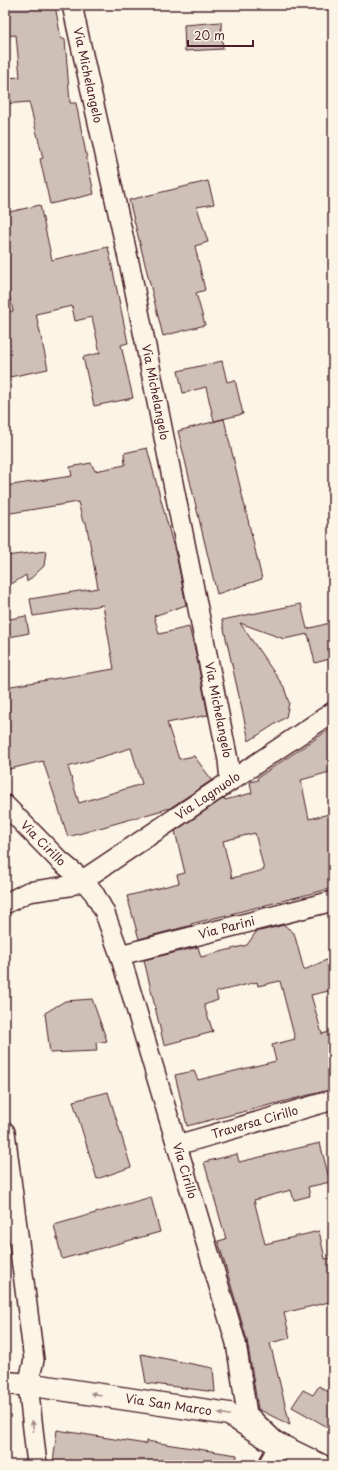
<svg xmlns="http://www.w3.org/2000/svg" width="338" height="1470" font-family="'Playpen Sans',sans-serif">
<rect width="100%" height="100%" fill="#fcf5e5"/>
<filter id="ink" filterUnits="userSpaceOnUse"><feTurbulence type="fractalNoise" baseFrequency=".025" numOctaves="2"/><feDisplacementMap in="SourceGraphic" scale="8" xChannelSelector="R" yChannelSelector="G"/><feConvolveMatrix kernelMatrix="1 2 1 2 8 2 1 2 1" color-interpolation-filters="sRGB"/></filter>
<g filter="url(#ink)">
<path fill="#cfc0b7" stroke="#4a1f2b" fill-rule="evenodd" d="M5,5h50l6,34h4l5,64h6l18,91 -44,10 -10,-45 3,-1 -14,-56 -24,2v-26l15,-1 -4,-42 -11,1z
M221,22l2,27 -38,2 -1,-26z
M208,181l6,23 -17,3 11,35 -13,4 10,44 -9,3 9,32 -42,11 -34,-136z
M40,205l12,55 56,-13 20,96 -7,2 12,53 -39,8 -11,-49 17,-4 -8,-36 -17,4 -3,-15 -36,8 12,55 -43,9v-66l8,-1 -8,-35v-63z
M222,361l5,21 8,-2 8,34 -29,7 -8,-34 -23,6 -5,-22z
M224,419l38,160 -45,15 -39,-163z
M147,448l31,115 8,42 -32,11 5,18 30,-7 7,27 12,61 -41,8 12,36 15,-3 18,24 -42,28 -102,29 -25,-76 -38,9v-83l109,-18 -11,-64 -70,11 -3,-17 68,-11 -12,-66h-3l-5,-20 -73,12v-28l67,-10 -2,-9 21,-4 4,8 30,-6 -1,-12zM131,748l11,36 -63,19 -11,-36z
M46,551l-2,15 -17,16 -1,-7 -21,13v-32z
M301,604l6,25 26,-7v36l-18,5 -7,-29 -24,5 -44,-16 44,64 5,16 -3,14 -37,24 -27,-121z
M26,616l3,17 -24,5v-18z
M333,727v44l-32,9 8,39 24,-6v75l-142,36 1,1 -53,14 -12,-43 52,-13 -2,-8 8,-2 -10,-42 49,-33 1,2 27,-7 -2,-11 8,-2 -1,-2zM255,833l9,37 -32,8 -9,-37z
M284,925l10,8 10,37 29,-13v33l-22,5 11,39 11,-3v58l-146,37 -12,-51 19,-4 4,9 78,-19 -4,-16 23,-6 -15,-58 -22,5 -1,-4 -41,10 2,8 -14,5 9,27 -49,13 -20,-85 54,-13 3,10 46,-12 9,-13z
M92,999l15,42 -11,2 1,8 -47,2 -5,-40 20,-12z
M108,1092l23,75 -34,12 -24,-78z
M320,1143l10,39 -22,5 2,9 -16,4 -3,-10 -37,10 11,44 54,-13 6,28 8,-1v43l-49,12 6,25 -20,5 20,82 -32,-16 -11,-69 -29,-99 8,-2 -22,-77 33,-8 2,8z
M151,1197l9,35 -98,27 -8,-34z
M141,1354l72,14 2,24 -69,-9z
M319,1386l14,9v35l-41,-23 11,-17 10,5z
M57,1430l89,14v-3l91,14 -1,10h-175l-8,-2z"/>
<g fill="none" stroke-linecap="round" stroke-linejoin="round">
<g stroke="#4a1f2b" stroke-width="22">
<g id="minor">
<path id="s1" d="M72,5l60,271 96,484 2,21"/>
<path id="s2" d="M5,805l54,55 24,20 11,13 10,18 16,44 116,388 11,71 32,31 -11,20"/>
<path id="s3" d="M5,904l23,-12 41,-6 14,-6 250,-168"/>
<path id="s4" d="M120,955l213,-54"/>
<path d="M5,1132l29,228 -6,24 9,81"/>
<path id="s5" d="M177,1145l156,-45"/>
</g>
</g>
<g stroke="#4a1f2b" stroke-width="25">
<g id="secondary">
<path id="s6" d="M5,1383l28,2 196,29 46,29 45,22"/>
</g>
</g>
<use href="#minor" stroke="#fcf5e5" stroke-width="19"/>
<use href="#secondary" stroke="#fcf5e5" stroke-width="22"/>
</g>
<defs><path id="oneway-solid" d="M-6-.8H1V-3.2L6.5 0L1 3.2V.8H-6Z"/></defs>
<g fill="#a38a88">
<use href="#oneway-solid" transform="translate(96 1394) rotate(-171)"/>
<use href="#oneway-solid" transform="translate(224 1414) rotate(-168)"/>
<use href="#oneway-solid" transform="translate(33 1426) rotate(-96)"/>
</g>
</g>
<g text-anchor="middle" stroke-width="3.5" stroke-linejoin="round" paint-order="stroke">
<g font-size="12" fill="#4a1f2b" stroke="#fcf5e5">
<text dy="4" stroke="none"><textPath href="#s1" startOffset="72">Via Michelangelo</textPath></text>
<text dy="4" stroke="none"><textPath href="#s1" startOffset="396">Via Michelangelo</textPath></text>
<text dy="4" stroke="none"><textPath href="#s1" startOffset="720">Via Michelangelo</textPath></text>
<text dy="4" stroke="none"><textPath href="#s3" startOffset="233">Via Lagnuolo</textPath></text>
<text dy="4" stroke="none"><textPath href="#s2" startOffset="54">Via Cirillo</textPath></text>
<text dy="4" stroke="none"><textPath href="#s4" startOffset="110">Via Parini</textPath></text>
<text dy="4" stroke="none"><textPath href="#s5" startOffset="81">Traversa Cirillo</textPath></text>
<text dy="4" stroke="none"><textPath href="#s2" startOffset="418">Via Cirillo</textPath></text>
<text dy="4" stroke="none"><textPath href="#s6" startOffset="165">Via San Marco</textPath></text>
</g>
</g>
<rect width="338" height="1470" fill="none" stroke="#fcf5e5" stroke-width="20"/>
<rect x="10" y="10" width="318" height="1450" fill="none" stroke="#4a1f2b" stroke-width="1.5" filter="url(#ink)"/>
<path d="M188 40v6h65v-6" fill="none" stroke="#4a1f2b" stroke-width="2"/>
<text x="194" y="40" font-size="12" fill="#4a1f2b" stroke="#fcf5e5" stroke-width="3" paint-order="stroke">20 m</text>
</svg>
